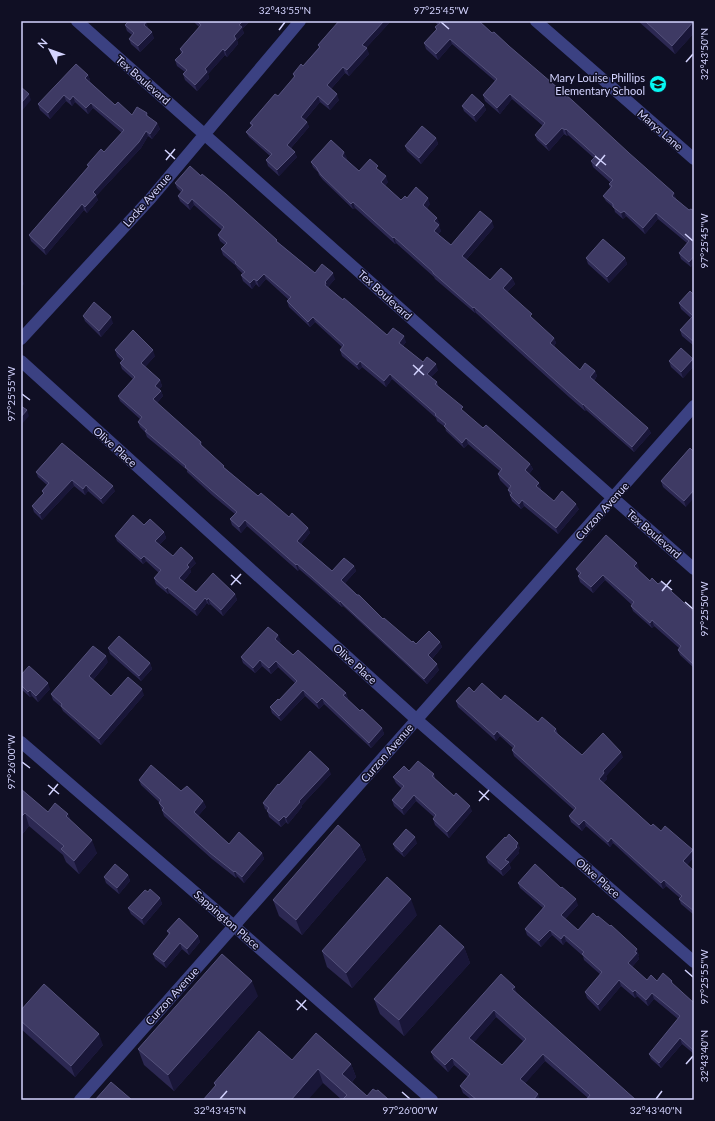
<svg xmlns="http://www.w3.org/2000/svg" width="715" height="1121" font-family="Lato,sans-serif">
<rect width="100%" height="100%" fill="#100f24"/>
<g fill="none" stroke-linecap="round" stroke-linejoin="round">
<path stroke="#3b4182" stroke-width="12" d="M77,21l536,477 81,71
M536,21l158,138
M21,339l130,-141 149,-177
M21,361l396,359 277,242
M21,742l213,184 198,174
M80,1100l614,-694"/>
</g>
<path fill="#2c2852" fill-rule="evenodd" d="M126,21h19l1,1 2,6v1l6,9 -14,14 -9,-8 -2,-5 3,-4 -5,-4 -2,-6 2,-2z
M193,21h57l-8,8 2,4 -7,7 1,4 -11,13 -2,-2 -17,19 1,4 -12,13 -12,-11 -2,-6 2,-2 -8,-6 -2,-6 6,-6 -1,-5 19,-22z
M339,21h52l-25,27 3,6 -20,22 -4,-3 -14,16 8,11 -9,10 -10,-8 -15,18 2,2 2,5 -18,21 6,9 -18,19 -11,-10 -2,-6 4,-4 -21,-19 -3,-5 5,-6 -1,-3 28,-27 16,-18 -1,-4 10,-8 16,-19 -1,-2z
M435,21h44l13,12 17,13 167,152v1l13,11 2,57 -10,-8 -2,-6 8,-10 -29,-24 -13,15 -19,-18 -3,3 -8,-7 -1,-4 -8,-7 -3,-5 7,-8 -1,-4 2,-1 -18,-16 -2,-6 3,-3 -26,-23 -1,1 -3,-2 -15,17 -12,-11 -2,-5 8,-9 -31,-27 -12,15 -15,-13 -2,-6 12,-14 -43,-37 -14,16 -12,-11 -2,-6 12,-13 -1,-3 3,-2 -2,-2z
M638,21h56v12l-19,21z
M88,75l2,5 -1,1 26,24 17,10 15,-2 1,4 9,6 3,6 -8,10 -4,-3 -7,12 -45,48 2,4 -11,13 -3,-3 -38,45 -15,-14 -2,-6 59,-68 -1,-2 17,-13 18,-19 -29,-25 -5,6 -13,-12 -3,4 -6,-5 -16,18 -10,-9 -2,-6z
M484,105l2,5 -10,12 -12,-11 -2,-5z
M436,138l2,6 -17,20 -14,-13 -2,-5z
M347,158l-1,1 13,12h20l9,11 -3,4 16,14 6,-2 23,6 -3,4 13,16 -2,1 3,6 -3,3 13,11 43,-18 -28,33 24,20 22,-2 3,6 -8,8 27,28 20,18 2,5 -2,3 26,24 15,1 2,5 -3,5 54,47 3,5 -17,19 -48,-42 -1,1 -16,-14 -93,-84h-1l-40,-34 -1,-2 -38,-34 -1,1 -40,-36 -2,1 -30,-29 -4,-5 -1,-3 -5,-5 -2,-5z
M175,183l103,59 37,31 20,6 -7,8 15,13 44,35 19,7 -3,4 20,16 15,8 -7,7 6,5 1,4 26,26 19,16 47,36 3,5 -4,5 12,14 -1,1 14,12 25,8 -21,25 -34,-28 -3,3 -9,-8 -4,-11 1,-1 -9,-9 -2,-6 2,-3 -32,-27 -4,4 -18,-17 -1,-4 -8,-6 -1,-3 -44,-39 -6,8 -24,-20 -3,3 -17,-14 -2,-6 2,-3 -27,-25 -5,5 -21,-20 -2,-6 2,-1 -23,-21 -7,8 -3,-3 -4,5 -9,-8 -2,-6 2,-1 -6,-6 -1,-2 -13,-11 -2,-6 4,-4 -5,-4 -2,-6 4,-5 -28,-25 -4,5 -10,-9 -2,-5 3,-4 -4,-4z
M586,258h39l2,6 -18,19 -21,-19z
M694,295v51l-12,-10 -2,-6 11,-12 -10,-9 -2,-6z
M83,316l30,7 -12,14 -16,-16z
M115,350l40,6 -10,11 15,13 2,6 -3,3 2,2 2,5 -6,7 44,39 1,4 23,22 33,28 31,21 19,11 2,5 -9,11 31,27 22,-5 2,5 -11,12 38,36 29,23 4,2 24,-2 2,5 -10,12 7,11 -12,14 -84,-78 -1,1 -28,-25 -15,-13 -1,2 -51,-45 -6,7 -9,-8 -2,-6 5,-5 -23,-19 -25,-23v-2l-40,-33 -2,-5 -5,-5 -2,-5 2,-3 -20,-18 -2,-5 15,-17 -11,-10 -2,-6 2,-2 -5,-5z
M693,359l1,4v3l-11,12 -12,-11 -2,-6z
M62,443l53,48 -12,13 -15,-13 -3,4 -11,-9 -32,34 -8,-8 -2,-6 11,-12 -1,-3 5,-6 -9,-8 -2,-5z
M690,448l-4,59 -23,-20 -2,-6z
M144,525l20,7 2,6 -7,7 14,11 23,7 -6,6 1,3 -8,10 13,10 39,2 2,6 -14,16 -13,-12 -1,1 -2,-2 -10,13 -28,-23 -1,1 -12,-10 -2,-6 5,-5 -13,-12 -3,3 -26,-23 -2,-5z
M639,568l-1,2 12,11 8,3 36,28v56l-14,-13 -2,-5 1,-2 -25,-22 -2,2 -19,-17 -2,-5 1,-1 -27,-25 -12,13 -13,-11 -2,-6 1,-1 -3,-6z
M281,641l-2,2 14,12 53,38 2,6h-1l13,12 22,17 2,6 -13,14 -47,-44 -5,5 -14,-13 -24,25 -9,-8 -2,-6 9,-7 16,-17 -17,-16 -7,7 -9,-8 -7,7 -12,-10 -2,-6z
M108,648l42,15 2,6 -11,12 -31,-27z
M108,662l-15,18 18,16 33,-1 -43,50 -38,-34 -2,-4 -8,-7 -2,-6z
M21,675l29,14 -12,13 -6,-6 -2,1 -8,-7 -1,-4z
M474,692l27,8 37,22 18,7 2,5 24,21 41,2 -17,19 1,3 -4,4 48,43 10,5 32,19 1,3v4l-7,8 7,6v44l-13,-11 -2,-5 1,-1 -14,-12 -3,3 -50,-46 -3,4 -24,-21 -4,5 -11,-9 -2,-6 5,-6 -60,-54 -2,-6 1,-2 -13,-12 -4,5 -38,-34 -2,-6z
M409,771l25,3 1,5 37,32 -23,27 -14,-13 -2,-6 1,-2 -18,-16 -12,14 -10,-9 -2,-6 10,-11 -6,-6 -3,-6z
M331,774l-30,32 1,1 -14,17 -2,-2 -5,5 -12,-10 -2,-7 -2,-1 -2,-6 16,-18z
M139,780l42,11 22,10 3,6 -8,9 31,28 33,9 2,6 -20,24 -7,-7 -1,2 -24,-19 -48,-43 -2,-6 -1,-2 -2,-5v-1l-18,-17z
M21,789l27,23 20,2 3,7 26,32 -18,21 -13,-12 -3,-7 -34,-29 -8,10z
M417,843l-13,14 -9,-8 -2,-5z
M360,845l6,15 -64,75 -23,-19 -6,-16z
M520,848l-2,3 1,2 -10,11 2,4 -8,8 -15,-13 -2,-6z
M128,875l2,6 -11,13 -13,-11 -2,-6z
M518,883l60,22 -13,14 13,11 61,25 -1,1 1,3 -7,8 15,13 10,1h15l1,3 21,19v51l-12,-10 -21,24 -10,-9 -2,-5 29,-35 -24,-20 -6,7 -11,-10 -2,2 -14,-12 -21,25 -13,-13 -2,-6 16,-17 -17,-15 -1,-4 -17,-15 -3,4 -11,-10 -11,12 -14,-12 -2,-6 18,-21 -23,-20z
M148,892l12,6 2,6 -18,21 -13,-11 -3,-6z
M417,915l-65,73 -25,-21 -5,-16z
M167,931l31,5 2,6 -11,13 -7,-6 -16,19 -11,-9 -2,-5 16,-19z
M464,947l6,16 -66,73 -24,-22 -6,-15z
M517,994l119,106 -48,-2 -43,-37 -20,22 15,17h-68l-9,-7 -3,-7 8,-9 -14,-12 -6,7 -14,-13 -3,-7zM496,1017l27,24 -21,24 -28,-23z
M258,996l-84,95 -30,-26 -6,-16z
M21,1010l82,35 -28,32 -54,-48z
M292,1060l59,4 5,13 -4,5 15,14 9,-5 13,9h-47l-19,-17 -108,3 -1,-3z"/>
<path fill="#191638" d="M243,21h7l-8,8 2,4 -7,7 1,4 -11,13 -2,-6 14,-26z
M384,21h7l-27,29 -2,-5z
M694,21v12l-19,21 -3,-8z
M146,22l2,6 -2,3 -2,-6z
M152,32l2,6 -14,14 -2,-6z
M450,39l2,5 -14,16 -2,-6z
M367,48l2,6 -20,22 -2,-6z
M223,49l2,6 -17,19 1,4 -12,13 -2,-6 10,-16z
M343,67l2,6 -16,18 -2,-6z
M88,75l2,5 -3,3 -2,-5z
M29,94l2,6 -10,12v-9z
M337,94l2,6 -9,10 -2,-5z
M510,94l2,5 -12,15 -3,-6z
M64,95l2,6 -16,18 -2,-6z
M73,96l2,6 -3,4 -2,-6z
M318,96l2,6 -17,20 -2,-5z
M91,103l2,5 -5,6 -2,-6z
M484,105l2,5 -10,12 -2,-6z
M307,122l2,5 -20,23 -2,-5z
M157,123l3,6 -8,10 -2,-5z
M562,128l2,6 -15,17 -3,-6z
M566,129l2,6 -1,1 -2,-6z
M146,131l2,5 -7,12 -45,48 2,4 -11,13 -2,-6 8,-15z
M436,138l2,6 -17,20 -2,-6z
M295,152l2,5 -18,19 -2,-6z
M344,152l3,6 -3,3 -2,-5z
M386,176l2,6 -5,6 -2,-6z
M674,193l2,5 -2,3 -2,-5z
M428,198l2,6 -5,7 -2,-6z
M192,199l2,6 -4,5 -2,-6z
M353,202l2,6 -2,1 -2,-5z
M82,204l2,6 -38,45 -2,-6z
M624,211l2,5 -3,3 -2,-6z
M656,213l2,6 -13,15 -2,-6z
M437,218l3,6 -4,3 -2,-6z
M492,221l2,6 -30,35 -2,-6z
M439,225l2,6 -5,5 -2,-5z
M394,237l2,6 -1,1 -2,-6z
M694,256v8l-3,3 -2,-5z
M625,258l2,6 -18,19 -2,-6z
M333,273l2,6 -7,8 -3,-2v-3z
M264,274l2,5 -7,8 -2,-6z
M22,278l2,6 -3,3v-8z
M512,278l3,6 -10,10 -2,-6z
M254,279l2,5 -4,5 -2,-6z
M474,307l2,6h-1l-2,-5z
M111,317l2,6 -12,14 -2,-6z
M313,317l2,5 -5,5 -2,-5z
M404,336l2,6 -5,6 -2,-5z
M554,338l2,5 -4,5 -2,-5z
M153,350l2,6 -12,13 -2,-6z
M693,359l1,4v3l-11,12 -2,-6z
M360,361l2,6 -3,3 -2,-5z
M436,364l2,6 -9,10 -2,-6z
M595,371l2,5 -5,7 -2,-6z
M390,374l2,5 -6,8 -2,-6z
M160,380l2,6 -5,5 -2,-5z
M161,391l2,5 -8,9 -2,-6z
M583,404l3,6 -1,1 -2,-6z
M27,410l2,6 -8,9v-8z
M648,428l3,5 -17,19 -2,-5z
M466,438l2,6 -4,4 -2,-5z
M530,464l3,5 -6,7 -2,-6z
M72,480l2,6 -32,34 -2,-6z
M539,483l2,5 -3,4 -2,-6z
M86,485l2,6 -3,4 -2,-6z
M113,486l2,5 -12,13 -2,-5z
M694,490v8l-8,9 -2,-6z
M522,500l2,6 -3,3 -2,-5z
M576,504l3,5 -21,25 -2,-6z
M245,520l2,6 -6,7 -2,-6z
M308,528l2,5 -11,13 -2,-5z
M164,532l2,6 -9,9 -2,-6z
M144,556l2,5 -3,3 -2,-5z
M193,558l3,5 -6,6 1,3 -10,12 -2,-6 8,-13z
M637,563l2,5 -3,4 -2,-6z
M297,564l2,5 -1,2 -2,-6z
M354,566l2,5 -13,14 -2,-5z
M603,575l2,5 -12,13 -2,-6z
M167,587l2,6 -1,1 -2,-5z
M235,594l2,6 -14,16 -2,-6z
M205,598l2,5 -10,13 -2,-6z
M208,598l2,6 -1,1 -2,-5z
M340,601l3,5 -1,1 -2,-5z
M652,620l2,6 -2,2 -2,-5z
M278,635l3,6 -4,4 -2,-6z
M440,642l2,5 -12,14 -2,-6z
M106,656l2,6 -17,20 -2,-6z
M260,660l2,6 -7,7 -2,-5z
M276,661l2,6 -7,7 -2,-6z
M150,663l2,6 -11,12 -2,-5z
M437,664l2,6 -12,14 -3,-5z
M48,683l2,6 -12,13 -2,-6z
M142,689l2,6 -43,50 -2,-6z
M30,690l2,6 -2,1 -2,-5z
M303,690l2,6 -24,25 -2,-5z
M346,693l2,6 -2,2 -3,-6z
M322,698l2,6 -5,5 -2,-6z
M382,728l2,6 -13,14 -2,-5z
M497,731l3,5 -4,5 -2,-6z
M621,752l2,5 -17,19 1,3 -6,6 -2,-6 4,-8z
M329,769l2,5 -30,32 1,1 -14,17 -2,-6 13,-17z
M414,795l2,6 -12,14 -2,-6z
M203,801l3,6 -10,11 -2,-6z
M470,806l2,5 -23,27 -2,-6z
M25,813l4,13 -8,10v-19z
M68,814l5,13 -7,-11z
M284,816l2,6 -5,5 -2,-6z
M584,820l2,6 -4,5 -3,-6z
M415,837l2,6 -13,14 -2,-5z
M611,838l2,5 -3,4 -2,-5z
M92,840l5,13 -18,21 -5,-13z
M518,843l2,5 -2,3 1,2 -10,11 2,4 -8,8 -2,-6 4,-10z
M360,845l6,15 -64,75 -6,-15z
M693,850l1,3v4l-9,10 -2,-6z
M262,853l2,6 -20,24 -2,-6z
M235,871l2,5 -1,2 -2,-6z
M128,875l2,6 -11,13 -2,-6z
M664,880l2,6 -3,3 -2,-6z
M160,898l2,6 -18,21 -2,-6z
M411,899l6,16 -65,73 -6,-15z
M576,899l2,6 -15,16 -2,-6z
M550,930l2,5 -11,12 -2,-6z
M564,935l2,6 -3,4 -2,-6z
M198,936l2,6 -11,13 -2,-6z
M180,943l2,6 -16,19 -2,-6z
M464,947l6,16 -66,73 -5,-16z
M637,949l2,6 -1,1 1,3 -9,10 -2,-6 7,-11z
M619,980l2,6 -21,25 -2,-6z
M252,981l6,15 -84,95 -6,-16z
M515,987l2,7 -5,-5z
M635,990l2,6 -2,2 -2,-6z
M652,993l2,6 -6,7 -2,-6z
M494,1010l2,7 -24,28 -3,-7z
M99,1034l4,11 -28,32 -4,-11z
M680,1038l2,6 -21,24 -2,-5z
M543,1054l2,7 -22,25 -3,-7z
M452,1058l2,7 -6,7 -3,-7z
M351,1064l5,13 -9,10 -5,-13z
M318,1069l5,14 -15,17h-17z
M538,1094l2,6h-6v-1z"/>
<path fill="#3e3a64" stroke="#55527c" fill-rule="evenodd" d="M128,21h17l1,1 -2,3 8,7 -14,14 -9,-7 5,-6 -9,-8 4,-4z
M197,21h46l-4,4 3,2 -8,9 2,3 -11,12 -2,-2 -18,20 2,3 -12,13 -12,-11 4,-4 -12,-10 8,-8 -3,-3 21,-24z
M339,21h45l-22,24 5,3 -20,22 -4,-3 -16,18 10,9 -9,11 -10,-9 -17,21 6,5 -20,23 8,7 -18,18 -11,-10 6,-6 -26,-22 7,-7 -3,-2 25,-29 3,2 17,-20 -2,-2 8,-10 2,2 17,-19 -2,-2z
M438,21h41l13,12 2,-1 15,14 64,55 56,52 45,40 -2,3 17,14 2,-1 3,2v45l-5,6 -10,-9 10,-12 -33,-28 -13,15 -19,-17 -3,2 -8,-6v-3l-10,-8 9,-10 -3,-2 4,-4 -22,-19 5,-5 -30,-27 -1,1 -3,-2 -16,17 -11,-10 10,-12 -35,-29 -13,14 -14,-13 14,-16 -47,-40 -14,15 -12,-11 13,-14 -2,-2 5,-4z
M645,21h49l-22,25z
M76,64l12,11 -3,3 30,27 3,-3 14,13 5,-8 10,6 -1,2 11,8 -7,11 -4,-3 -7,11 -46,50 3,3 -11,12 -3,-3 -38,45 -15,-14 60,-69 -2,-1 14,-16 3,3 20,-22 -33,-27 -5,5 -13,-12 -3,4 -6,-5 -16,18 -10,-9z
M21,87l8,7 -8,9z
M472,94l12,11 -10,11 -12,-10z
M422,126l14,12 -17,20 -14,-12z
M331,140l13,12 -2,4 17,15 11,-12 8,7 -2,2 10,8 -5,6 20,18 4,-4 2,2 9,-11 12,11 -5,7 14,13 -3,3 5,4 -5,6 17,14 29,-34 12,10 -30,35 28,24 11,-12 11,10 -9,10 29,26 -2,2 24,22 -4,5 30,27 5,-7 10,8 -5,6 58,51 -16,19 -49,-43v1l-16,-14 -93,-84 -1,1 -40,-35v-1l-39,-35 -1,1 -40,-36 -2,2 -30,-29 -4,-6v-1l-6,-6z
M190,166l11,10 1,-2 24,20 51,46 -1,1 39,32 7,-9 11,9 -8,9 1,1 -1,2 18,15 1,-2 43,37 6,-7 11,8 -5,7 24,19 4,-5 9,7 -9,10 10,8 -2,2 28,23 -2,2 22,19 3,-3 44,39 -5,6 14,13 -3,3 18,15 8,-10 14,13 -20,24 -34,-28 -3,4 -9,-9 2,-2 -4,-3 3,-4 -13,-12 4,-5 -36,-31 -4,5 -18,-17 2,-2 -11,-9 1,-1 -46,-40 -6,7 -24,-20 -3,4 -17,-15 4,-5 -31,-28 -5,5 -21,-21 4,-4 -27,-23 -7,7 -3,-2 -4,4 -9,-8 4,-3 -10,-9 1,-1 -15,-13 6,-6 -9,-8 6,-8 -32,-28 -4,5 -10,-8 5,-6 -8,-7z
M603,239l22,19 -18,19 -21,-19z
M690,291l4,4v47l-14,-12 13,-14 -14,-13z
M94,302l17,15 -12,14 -16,-15z
M133,330l20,20 -12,13 19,17 -5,6 6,5 -8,8 48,43 -1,2 24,22 -1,1 35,29 3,-3 28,24 3,-4 16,15 -11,13 35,30 12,-13 10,8 -13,14 16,15h2l24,24 1,-1 28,24 1,-1 3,3 13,-13 11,11 -12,13 9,9 -13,15 -84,-78v1l-28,-25 -15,-13 -1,1 -51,-45 -6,7 -9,-8 7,-7 -27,-23 -25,-22 1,-1 -41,-35 2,-1 -9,-8 4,-5 -24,-21 17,-19 -15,-14 4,-4 -9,-9z
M681,348l12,11 -12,13 -12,-11z
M21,406l6,4 -6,7z
M62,443l51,43 -12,13 -15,-14 -3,4 -11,-9 -32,34 -8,-8 12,-13 -2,-2 7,-8 -13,-11z
M690,448l4,4v38l-10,11 -23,-20z
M133,515l11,10 6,-6 14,13 -9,9 18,15 8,-9 12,11 -6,7 2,2 -10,11 17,14 17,-19 22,21 -14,16 -13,-12 -1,2 -2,-2 -10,12 -28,-23 -1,2 -12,-11 7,-8 -17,-14 -3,3 -26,-23z
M606,535l31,28 -3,3 16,15 2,-3 6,6 3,-2 33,30v53l-16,-15 3,-4 -29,-26 -2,3 -19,-17 3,-4 -31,-27 -12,12 -13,-11 3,-3 -5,-4z
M268,627l10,8 -3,4 18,16 5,-5 48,43 -3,2 17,16 2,-2 20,19 -13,15 -47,-45 -5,5 -14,-13 -24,26 -9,-9 8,-8 1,1 18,-19 -21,-20 -7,7 -9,-8 -7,8 -12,-11z
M119,636l31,27 -11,13 -31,-28z
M93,646l13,10 -17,20 22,20 17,-19 14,12 -43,50 -38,-33 1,-2 -11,-10z
M29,666l19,17 -12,13 -6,-6 -2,2 -7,-7 1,-2h-1v-8z
M482,683l19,17 4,-5 33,27 4,-5 14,12 -2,2 28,24 21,-22 18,19 -18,19 1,2 -5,6 52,47 2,-2 8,7 4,-5 28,24 -10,11 11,10v40l-15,-12 3,-3 -18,-16 -3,3 -50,-45 -3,4 -24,-22 -5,5 -10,-9 7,-8 -64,-58 3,-4 -18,-15 -3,4 -38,-34 13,-14 5,5z
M310,751l19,18 -30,32 1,1 -14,16 -2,-2 -5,5 -12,-10 2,-3 -6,-5 15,-19 1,1z
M418,761l16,13 -2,2 22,20 2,-3 14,13 -23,26 -14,-13 3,-4 -22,-20 -12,14 -10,-9 12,-14 -11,-9 11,-11 5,5z
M151,765l30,26 6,-5 16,15 -9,11 35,32 10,-12 23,21 -20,24 -7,-6 -1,1 -24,-19 -48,-43 2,-2 -5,-5 2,-3 -22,-20z
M21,789l27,23 7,-9 13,11 -2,2 26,24 -18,21 -13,-12 3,-3 -39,-33 -4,4z
M338,825l22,20 -64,75 -23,-20z
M406,829l9,8 -13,15 -9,-8z
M509,834l9,9 -2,3 1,1 -12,13 4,2 -8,8 -15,-13 19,-20 1,1z
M115,864l13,11 -11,13 -13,-11z
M535,864l26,24 1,-1 14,12 -15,16 17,15 15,-17 4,4 1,-1 12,10 1,-1 26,24 -2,3 2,1 -9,10 19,17 4,-5 6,6 6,-8 9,8 -1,1 23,21v48l-14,-13 -21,25 -10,-9 31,-38 -28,-23 -6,7 -11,-10 -2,2 -14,-12 -21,25 -13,-13 17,-20 -20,-18 2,-2 -20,-17 -3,4 -11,-9 -11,11 -14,-12 20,-23 -27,-23z
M387,877l24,22 -65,74 -24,-22z
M150,889l10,9 -18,21 -14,-11 17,-18 3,2z
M179,918l19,18 -11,13 -7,-6 -16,19 -11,-8 17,-21 -3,-2z
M440,925l24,22 -65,73 -25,-21z
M222,954l30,27 -84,94 -30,-26z
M501,974l14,13 -3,2 124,111h-50l4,-5 -47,-41 -23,25 18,15 -4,5 1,1h-58l-17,-14 10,-12 -18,-16 -7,7 -14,-13zM494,1010l32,29 -24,26 -33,-27z
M44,984l55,50 -28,32 -50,-45v-11z
M259,1031l33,29 24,-27 35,31 -9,10 25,22 6,-7 3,2 2,-1 11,10h-47l5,-5 -29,-26 -27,31h-88l13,-15 -2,-2z
M111,1082l21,18h-37z"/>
<path fill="none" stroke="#d3d3fe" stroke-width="1.5" d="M441,22l8,7M279,30l6,-8M686,62l7,-8M165,150l10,9M595,156l11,9M166,160l9,-11M596,166l9,-11M685,234l8,7M413,365l11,10M414,375l9,-10M22,394l8,6M231,575l10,9M661,581l11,9M231,585l10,-11M662,591l9,-11M685,602l8,7M22,762l8,6M48,785l11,9M479,791l10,9M49,795l9,-11M479,801l10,-11M685,970l8,7M296,1000l11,10M297,1010l9,-10M686,1064l7,-8M402,1092l8,7M220,1099l7,-8M656,1099l6,-8"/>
<defs>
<g id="school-disc" transform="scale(0.9)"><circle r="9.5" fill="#06f7f3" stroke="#100f24"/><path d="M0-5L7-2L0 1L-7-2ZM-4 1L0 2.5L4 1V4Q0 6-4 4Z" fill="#111"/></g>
</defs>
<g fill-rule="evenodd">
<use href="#school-disc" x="658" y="84"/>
</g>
<g text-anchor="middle" stroke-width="3" stroke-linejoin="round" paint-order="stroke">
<g font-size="11" fill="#d3d3fe" stroke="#100f24" text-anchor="end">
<text x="645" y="82">Mary Louise Phillips<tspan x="645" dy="13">Elementary School</tspan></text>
</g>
<g font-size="11" fill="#d3d3fe" stroke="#100f24">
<text transform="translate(143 80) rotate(41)" y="4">Tex Boulevard</text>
<text transform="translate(660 130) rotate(41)" y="4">Marys Lane</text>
<text transform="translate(147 200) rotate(-49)" y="4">Locke Avenue</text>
<text transform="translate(385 295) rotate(42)" y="4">Tex Boulevard</text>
<text transform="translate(115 447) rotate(42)" y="4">Olive Place</text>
<text transform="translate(602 511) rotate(-48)" y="4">Curzon Avenue</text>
<text transform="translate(654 534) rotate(41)" y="4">Tex Boulevard</text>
<text transform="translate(355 664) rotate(42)" y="4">Olive Place</text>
<text transform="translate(387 753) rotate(-49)" y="4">Curzon Avenue</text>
<text transform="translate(598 878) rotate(41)" y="4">Olive Place</text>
<text transform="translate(227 920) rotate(41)" y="4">Sappington Place</text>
<text transform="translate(172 996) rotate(-48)" y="4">Curzon Avenue</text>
</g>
</g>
<rect width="715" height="1121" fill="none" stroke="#100f24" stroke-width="44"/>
<g transform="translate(50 50) rotate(311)" stroke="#100f24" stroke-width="3" paint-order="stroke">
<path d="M0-3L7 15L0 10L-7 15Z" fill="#d3d3fe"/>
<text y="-6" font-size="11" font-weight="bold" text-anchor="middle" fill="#d3d3fe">N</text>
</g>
<rect x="22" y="22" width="671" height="1077" fill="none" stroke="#d3d3fe" stroke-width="1.5"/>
<g font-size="10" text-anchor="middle" fill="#d3d3fe">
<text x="285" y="14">32°43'55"N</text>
<text x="441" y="14">97°25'45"W</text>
<text transform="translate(704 54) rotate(-90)" y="4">32°43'50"N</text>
<text transform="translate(704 241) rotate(-90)" y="4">97°25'45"W</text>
<text transform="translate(11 394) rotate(-90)" y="4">97°25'55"W</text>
<text transform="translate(704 609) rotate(-90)" y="4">97°25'50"W</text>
<text transform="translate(11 762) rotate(-90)" y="4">97°26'00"W</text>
<text transform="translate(704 977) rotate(-90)" y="4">97°25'55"W</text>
<text transform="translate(704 1056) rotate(-90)" y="4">32°43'40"N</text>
<text x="220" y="1114">32°43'45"N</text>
<text x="410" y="1114">97°26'00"W</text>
<text x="656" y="1114">32°43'40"N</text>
</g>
</svg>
